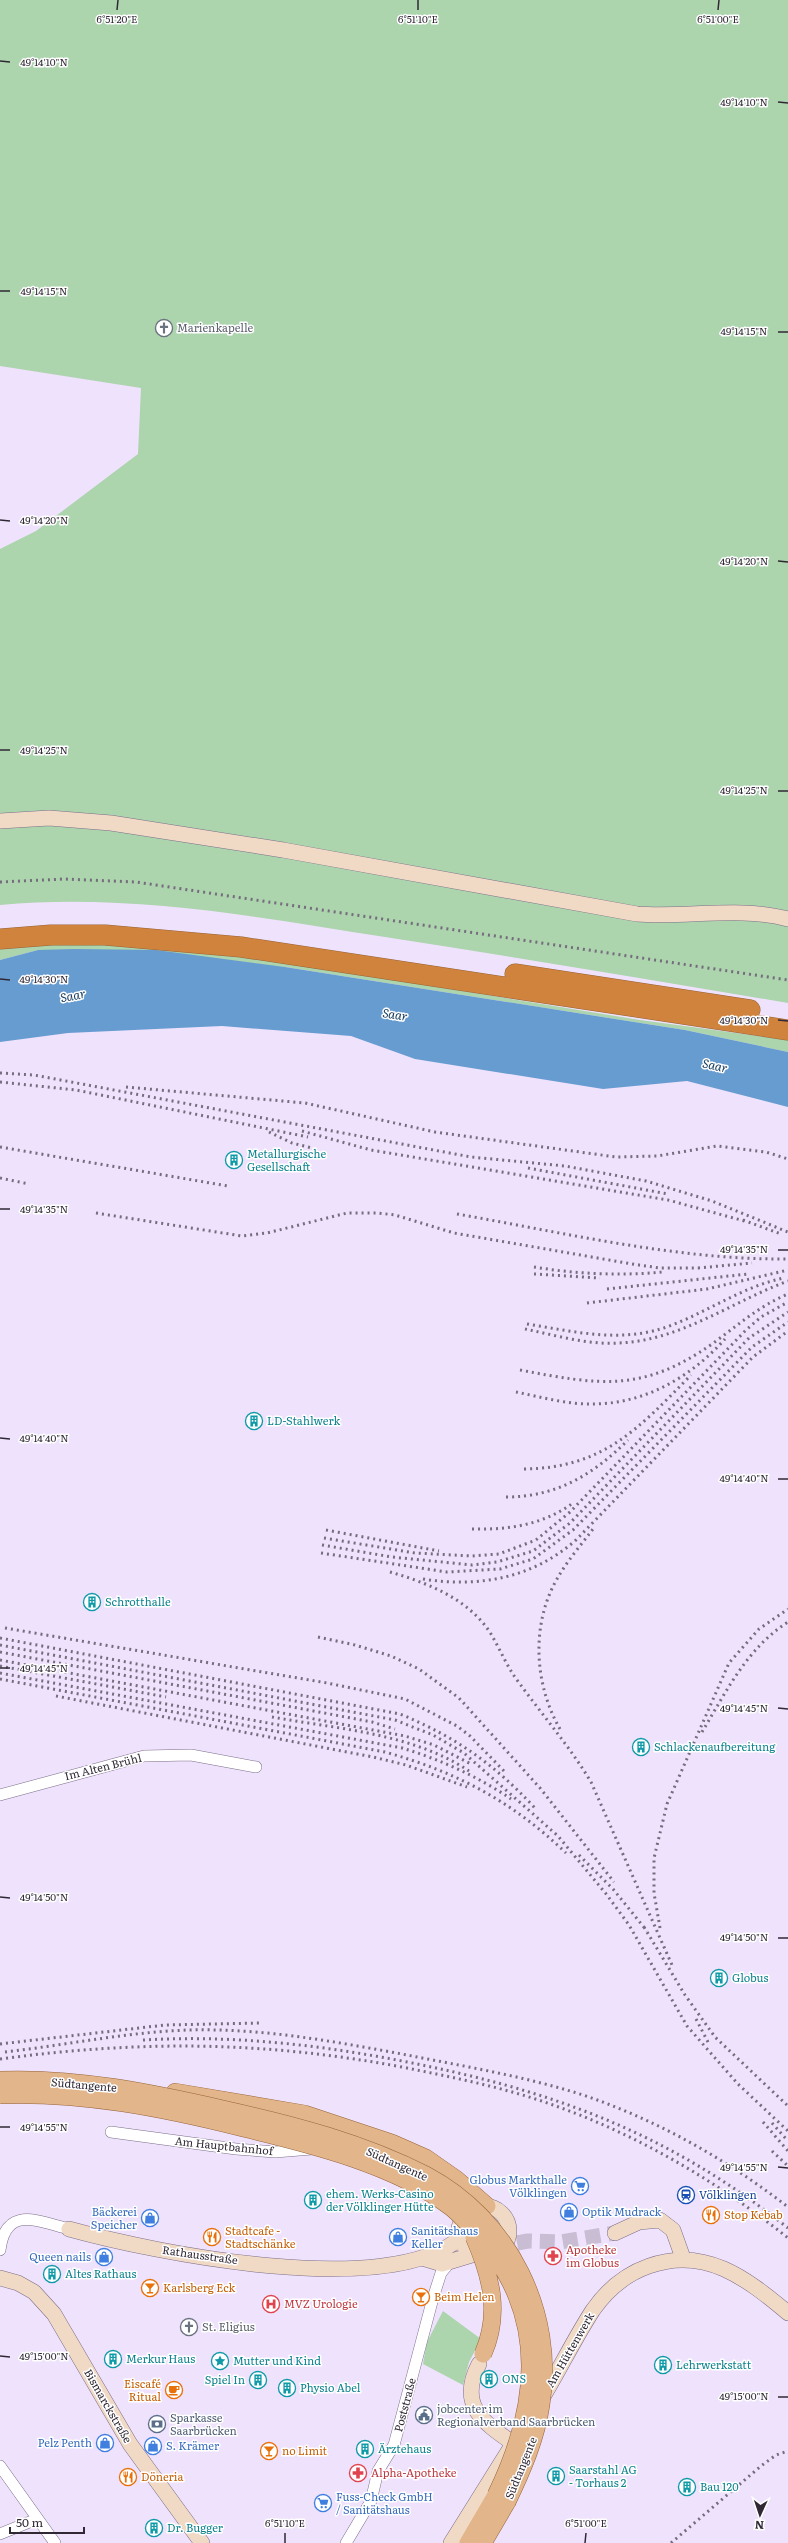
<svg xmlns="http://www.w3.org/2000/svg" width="788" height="2543" font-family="Literata,serif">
<rect width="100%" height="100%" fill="#efe2fc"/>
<path fill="#acd4ad" d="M0,0h788v1003c-134,-23 -268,-45 -403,-66 -126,-20 -257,-44 -385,-32v-356l36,-18 102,-77 3,-66 -141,-22z
M109,940l176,22 355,58 148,20v12l-103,-22 -400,-63 -247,-17 -38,10v-12z
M443,2311l38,28 -12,23 -6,23 -40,-21 4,-22z"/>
<path fill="#679cd1" d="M74,949l82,1 129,17 400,63 103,22v55l-101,-26 -84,8 -188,-30 -64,-23 -129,-10 -154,7 -68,9v-82l38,-10z"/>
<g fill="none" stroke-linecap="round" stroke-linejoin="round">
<path stroke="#c9bdd4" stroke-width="15" stroke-dasharray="15 8" stroke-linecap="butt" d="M517,2243l11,-2 33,1 54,-9"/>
<g stroke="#7c6e89" stroke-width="12">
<path id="street" d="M0,1795l144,-39 47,-1 65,12
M111,2132l125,17 39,3 37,-3
M0,2250c6,-45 37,-29 69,-21
M0,2466l55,77
M0,2534l37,-15
M346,2543l25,-42 7,-30 16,-26 39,-147 8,-25 9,-11"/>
</g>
<g stroke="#7c6e89" stroke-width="16">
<path id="secondary" d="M0,821l49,-3 62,5 172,27 354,64c49,4 103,-8 151,5
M459 2231a25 25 0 1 1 50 0a25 25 0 1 1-50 0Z
M69,2229c87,24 319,71 391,9
M615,2233l24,-11 21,-2 13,10 10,28
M422,2258l20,6 33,-10
M0,2278l18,5 16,9 20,22 76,130 72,99
M479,2364c-21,40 3,58 34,79
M541,2400c18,-29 33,-61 52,-90 14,-20 33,-36 56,-44 56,-20 97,12 139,47
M451,2543l60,-96"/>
</g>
<g stroke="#97643a" stroke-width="18">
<path id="primary" d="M175,2092l130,22 87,29 34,15 30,21 31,27
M468,2543l28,-48
M483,2543l24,-41"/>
</g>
<g stroke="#97643a" stroke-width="21">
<path id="highway" d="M0,939l51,-4h54l136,12 547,83
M515,974l235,36"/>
</g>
<use href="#street" stroke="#fff" stroke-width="11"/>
<use href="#secondary" stroke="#f1dac5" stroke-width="15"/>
<use href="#primary" stroke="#e2b58b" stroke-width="17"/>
<use href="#highway" stroke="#cf833d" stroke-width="20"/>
<path stroke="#756c7d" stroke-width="3" stroke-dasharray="2 4" stroke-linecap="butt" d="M0,882l64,-3 72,3 652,98
M0,1073l34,2 437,82 94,9 81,15 66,20 76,31
M0,1082l76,8 232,47
M126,1087l179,16 130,29 181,25 41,-1 60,-10 49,6 22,7
M302,1131l69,19 297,50 80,22
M269,1132l23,11 20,5
M0,1147l228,39
M528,1168l140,26
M0,1178l29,6
M96,1213l146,23 25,-3 80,-20h31l17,2 59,18 178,31 28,4h43
M457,1214c109,19 220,46 331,45
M743,1220l38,14
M534,1267c42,7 86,9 129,5
M698,1268l54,-5
M534,1274l66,4
M607,1289l141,-15
M587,1303l120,-14 81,-19
M527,1324c49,8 97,20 145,1 37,-14 72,-39 112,-47
M525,1329c30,6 62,16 93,14 62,-2 113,-41 170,-62
M520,1370c79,15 122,23 192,-26 25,-18 47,-38 76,-50
M516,1392c25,5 53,13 79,12 51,-1 96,-27 130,-65
M524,1469c80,-1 115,-41 167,-94
M506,1497c50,0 87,-22 122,-57
M472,1529c36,1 71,-4 101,-26
M326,1530l113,21
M324,1538l91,15 57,3 27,-2 37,-14 34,-28 176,-182 15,-13 27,-15
M322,1545l70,12 80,8 25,-3 36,-11 37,-28 179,-185 39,-26
M321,1553l126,19 53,-3 33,-10 40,-29 179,-183 36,-25
M390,1572c38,11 79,27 101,62 10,17 17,35 29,50 24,33 50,63 71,98l81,183
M423,1579c56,9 110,-1 153,-39l177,-183 35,-26
M5,1628l322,55 78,16 52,27 13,10 34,35
M318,1637l37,8 36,11 28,13 40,29 81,90 74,94
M0,1638l400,76c56,23 94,50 135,94
M0,1645l395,75 38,15 31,18 94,83 49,59 22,30 58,101 51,58 50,47
M0,1652l372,70 23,7
M0,1660l405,76 29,9 37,19
M0,1666l166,31
M0,1673l402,75c37,11 77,29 109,51
M0,1679l385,73c72,20 128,50 181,101
M56,1696l317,61 33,8 61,22
M272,1717c65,12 140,16 197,54
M560,1729c-26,-45 -29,-105 -3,-150 10,-18 24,-34 36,-50
M702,1732c24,-40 45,-84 86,-110
M579,1855l34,34 34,42
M644,1927l41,68 30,42 73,69
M660,1928l-6,-35v-35l13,-54 62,-141 30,-34 29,-20
M696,2019l13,25
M143,2040c86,-5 170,4 254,20 151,29 269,71 391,168
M0,2044l165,-19 94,-2
M5,2052c61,-7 123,-20 184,-22 72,-2 142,11 213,24 60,12 122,22 181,41 74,25 143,64 205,112
M0,2059c142,-19 266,-18 407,9 49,10 99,20 146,37 85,30 164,76 235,133
M763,2122l25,29
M772,2123l16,18
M772,2151l16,15
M671,2543l90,-77 15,-11 12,-4"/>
<g stroke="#97643a" stroke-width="18" stroke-linecap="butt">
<path id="primary-bridge" d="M0,2080c77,-3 153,13 227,30 68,15 136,33 199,65 83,44 130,138 115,230 -5,34 -19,66 -34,97
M0,2095c82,-3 163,13 243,33 67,16 153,37 209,80 12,10 21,21 30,32 67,77 56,169 14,255
M474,2237c17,39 27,76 9,117"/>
</g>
<use href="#primary-bridge" stroke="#e2b58b" stroke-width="17"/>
</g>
<path fill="none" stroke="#302935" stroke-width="1.5" d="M117,10l1,-10M418,10v-10M718,10l1,-10M0,61l10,1M778,102l10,1M0,291h10M778,332h10M0,520l10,1M778,561l10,1M0,750h10M778,791h10M0,979l10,1M778,1020l10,1M0,1209h10M778,1250h10M0,1438l10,1M778,1479h10M0,1668h10M778,1708l10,1M0,1897l10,1M778,1938h10M0,2127h10M778,2167l10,1M0,2356l10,1M778,2397h10M285,2543v-10M585,2543l1,-10"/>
<defs>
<g id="church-ring" transform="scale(0.9)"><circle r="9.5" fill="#fff" stroke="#6b7280" stroke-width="1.5"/><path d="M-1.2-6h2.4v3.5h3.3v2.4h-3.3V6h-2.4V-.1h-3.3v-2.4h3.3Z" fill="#6b7280"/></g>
<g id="building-ring" transform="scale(0.9)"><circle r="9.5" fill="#fff" stroke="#0f9aa8" stroke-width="1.5"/><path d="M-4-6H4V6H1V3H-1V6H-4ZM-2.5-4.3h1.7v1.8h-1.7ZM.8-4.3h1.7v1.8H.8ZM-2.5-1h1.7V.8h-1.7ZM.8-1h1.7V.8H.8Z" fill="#0f9aa8"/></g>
<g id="supermarket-ring" transform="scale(0.9)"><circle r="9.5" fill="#fff" stroke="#3f7fe0" stroke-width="1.5"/><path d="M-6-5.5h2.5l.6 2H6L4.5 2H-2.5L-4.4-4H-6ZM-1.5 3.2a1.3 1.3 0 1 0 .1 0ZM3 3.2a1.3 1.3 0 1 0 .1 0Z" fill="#3f7fe0"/></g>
<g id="station-ring" transform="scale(0.9)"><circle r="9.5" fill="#fff" stroke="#1a4fb4" stroke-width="1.5"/><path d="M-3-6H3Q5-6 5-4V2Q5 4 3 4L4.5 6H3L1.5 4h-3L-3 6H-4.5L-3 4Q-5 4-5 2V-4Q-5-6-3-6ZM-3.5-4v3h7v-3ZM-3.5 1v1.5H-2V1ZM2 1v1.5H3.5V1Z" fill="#1a4fb4"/></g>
<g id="shop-ring" transform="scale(0.9)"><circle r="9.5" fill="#fff" stroke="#3f7fe0" stroke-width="1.5"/><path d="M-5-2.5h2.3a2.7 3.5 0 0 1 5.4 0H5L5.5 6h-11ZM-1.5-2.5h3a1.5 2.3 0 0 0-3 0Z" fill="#3f7fe0"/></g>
<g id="restaurant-ring" transform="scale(0.9)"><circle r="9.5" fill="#fff" stroke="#e8710a" stroke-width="1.5"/><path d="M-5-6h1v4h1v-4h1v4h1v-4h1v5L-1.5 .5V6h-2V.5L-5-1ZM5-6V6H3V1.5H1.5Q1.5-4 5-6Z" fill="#e8710a"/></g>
<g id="pharmacy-ring" transform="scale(0.9)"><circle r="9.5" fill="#fff" stroke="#e0444e" stroke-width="1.5"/><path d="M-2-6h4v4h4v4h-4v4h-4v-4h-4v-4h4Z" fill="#e0444e"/></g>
<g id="bar-ring" transform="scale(0.9)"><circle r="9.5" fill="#fff" stroke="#e8710a" stroke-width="1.5"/><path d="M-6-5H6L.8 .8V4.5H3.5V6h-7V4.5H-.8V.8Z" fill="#e8710a"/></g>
<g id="hospital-ring" transform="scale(0.9)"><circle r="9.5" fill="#fff" stroke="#e0444e" stroke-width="1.5"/><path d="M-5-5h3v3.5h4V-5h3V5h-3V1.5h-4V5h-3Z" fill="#e0444e"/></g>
<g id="sight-ring" transform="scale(0.9)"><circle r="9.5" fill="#fff" stroke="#0f9aa8" stroke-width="1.5"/><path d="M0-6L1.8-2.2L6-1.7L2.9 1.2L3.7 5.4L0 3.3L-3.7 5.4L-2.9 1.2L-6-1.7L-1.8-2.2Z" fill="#0f9aa8"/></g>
<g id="cafe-ring" transform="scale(0.9)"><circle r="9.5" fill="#fff" stroke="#e8710a" stroke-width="1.5"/><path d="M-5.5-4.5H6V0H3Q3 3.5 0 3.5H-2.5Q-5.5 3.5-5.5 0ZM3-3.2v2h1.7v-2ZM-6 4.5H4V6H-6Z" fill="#e8710a"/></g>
<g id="civic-ring" transform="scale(0.9)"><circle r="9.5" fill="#fff" stroke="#5c6f8a" stroke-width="1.5"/><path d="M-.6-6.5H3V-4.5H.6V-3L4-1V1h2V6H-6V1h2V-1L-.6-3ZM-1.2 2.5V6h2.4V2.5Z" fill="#5c6f8a"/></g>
<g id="bank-ring" transform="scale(0.9)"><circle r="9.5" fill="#fff" stroke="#5c6f8a" stroke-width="1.5"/><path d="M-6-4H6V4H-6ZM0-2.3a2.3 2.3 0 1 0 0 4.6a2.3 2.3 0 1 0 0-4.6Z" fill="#5c6f8a"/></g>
</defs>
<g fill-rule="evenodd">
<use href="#church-ring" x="164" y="328"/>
<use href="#building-ring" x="234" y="1160"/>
<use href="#building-ring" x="254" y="1421"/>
<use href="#building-ring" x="92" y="1602"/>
<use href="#building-ring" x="641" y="1747"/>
<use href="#building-ring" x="719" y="1978"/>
<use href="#supermarket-ring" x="580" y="2186"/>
<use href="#station-ring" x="686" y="2195"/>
<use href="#building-ring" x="313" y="2200"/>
<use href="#shop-ring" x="569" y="2212"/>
<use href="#restaurant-ring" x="711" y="2215"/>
<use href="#shop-ring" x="150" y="2218"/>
<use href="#restaurant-ring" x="212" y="2237"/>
<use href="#shop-ring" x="398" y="2237"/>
<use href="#pharmacy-ring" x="553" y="2256"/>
<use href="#shop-ring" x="104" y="2257"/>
<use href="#building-ring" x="52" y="2274"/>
<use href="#bar-ring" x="150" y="2288"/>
<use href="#bar-ring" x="421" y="2297"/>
<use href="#hospital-ring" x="271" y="2304"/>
<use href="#church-ring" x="189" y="2327"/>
<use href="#building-ring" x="113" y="2359"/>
<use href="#sight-ring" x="220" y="2361"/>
<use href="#building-ring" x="663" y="2365"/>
<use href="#building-ring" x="489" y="2379"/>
<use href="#building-ring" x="258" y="2380"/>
<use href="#building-ring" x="287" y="2388"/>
<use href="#cafe-ring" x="174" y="2390"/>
<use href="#civic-ring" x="424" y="2415"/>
<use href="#bank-ring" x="157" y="2424"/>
<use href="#shop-ring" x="105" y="2443"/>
<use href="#shop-ring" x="153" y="2446"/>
<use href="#building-ring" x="365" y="2449"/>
<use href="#bar-ring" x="269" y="2451"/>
<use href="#pharmacy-ring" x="358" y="2473"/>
<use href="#building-ring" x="556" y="2476"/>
<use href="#restaurant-ring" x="128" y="2477"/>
<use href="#building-ring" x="687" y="2487"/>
<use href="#supermarket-ring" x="323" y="2503"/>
<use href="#building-ring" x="154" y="2528"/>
</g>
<g text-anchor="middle" stroke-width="3" stroke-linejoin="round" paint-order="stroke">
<g font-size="11" fill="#5b616d" stroke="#fff" text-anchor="start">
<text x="177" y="332">Marienkapelle</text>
<text x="202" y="2331">St. Eligius</text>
</g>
<g font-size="11" fill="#0d838f" stroke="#fff" text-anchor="start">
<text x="247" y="1158">Metallurgische<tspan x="247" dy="13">Gesellschaft</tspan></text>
<text x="267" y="1425">LD-Stahlwerk</text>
<text x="105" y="1606">Schrotthalle</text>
<text x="654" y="1751">Schlackenaufbereitung</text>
<text x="732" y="1982">Globus</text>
<text x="326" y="2198">ehem. Werks-Casino<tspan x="326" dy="13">der Völklinger Hütte</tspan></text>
<text x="65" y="2278">Altes Rathaus</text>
<text x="126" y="2363">Merkur Haus</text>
<text x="233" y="2365">Mutter und Kind</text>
<text x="676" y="2369">Lehrwerkstatt</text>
<text x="502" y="2383">ONS</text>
<text x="245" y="2384" text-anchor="end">Spiel In</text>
<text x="300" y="2392">Physio Abel</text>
<text x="378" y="2453">Ärztehaus</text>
<text x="569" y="2474">Saarstahl AG<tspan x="569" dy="13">- Torhaus 2</tspan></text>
<text x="700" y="2491">Bau 120</text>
<text x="167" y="2532">Dr. Bugger</text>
</g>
<g font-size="11" fill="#302935" stroke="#fff">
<text transform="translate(103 1767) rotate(-14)" y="4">Im Alten Brühl</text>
<text transform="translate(84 2085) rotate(5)" y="4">Südtangente</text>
<text transform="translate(224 2146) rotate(6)" y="4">Am Hauptbahnhof</text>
<text transform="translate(397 2164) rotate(24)" y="4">Südtangente</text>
<text transform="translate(200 2255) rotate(8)" y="4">Rathausstraße</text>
<text transform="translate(570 2350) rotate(-60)" y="4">Am Hüttenwerk</text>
<text transform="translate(405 2405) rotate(-75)" y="4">Poststraße</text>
<text transform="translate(108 2406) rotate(60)" y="4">Bismarckstraße</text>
<text transform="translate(521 2468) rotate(-68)" y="4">Südtangente</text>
</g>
<g font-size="11" fill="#366cbe" stroke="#fff" text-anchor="end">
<text x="567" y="2184">Globus Markthalle<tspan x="567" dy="13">Völklingen</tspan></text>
<text x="137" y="2216">Bäckerei<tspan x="137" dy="13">Speicher</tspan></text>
<text x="582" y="2216" text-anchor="start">Optik Mudrack</text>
<text x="411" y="2235" text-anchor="start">Sanitätshaus<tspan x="411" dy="13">Keller</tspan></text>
<text x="91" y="2261">Queen nails</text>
<text x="92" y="2447">Pelz Penth</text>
<text x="166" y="2450" text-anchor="start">S. Krämer</text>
<text x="336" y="2501" text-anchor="start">Fuss-Check GmbH<tspan x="336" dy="13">/ Sanitätshaus</tspan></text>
</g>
<g font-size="11" fill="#164399" stroke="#fff" text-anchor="start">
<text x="699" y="2199">Völklingen</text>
</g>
<g font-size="11" fill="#c56008" stroke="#fff" text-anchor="start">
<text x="724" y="2219">Stop Kebab</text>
<text x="225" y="2235">Stadtcafe -<tspan x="225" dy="13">Stadtschänke</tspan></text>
<text x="163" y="2292">Karlsberg Eck</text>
<text x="434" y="2301">Beim Helen</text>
<text x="161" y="2388" text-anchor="end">Eiscafé<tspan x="161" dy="13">Ritual</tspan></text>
<text x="282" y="2455">no Limit</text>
<text x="141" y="2481">Döneria</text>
</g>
<g font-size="11" fill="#be3a42" stroke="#fff" text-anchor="start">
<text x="566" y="2254">Apotheke<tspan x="566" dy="13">im Globus</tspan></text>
<text x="284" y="2308">MVZ Urologie</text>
<text x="371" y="2477">Alpha-Apotheke</text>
</g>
<g font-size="11" fill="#4e5e75" stroke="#fff" text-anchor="start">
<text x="437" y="2413">jobcenter im<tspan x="437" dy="13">Regionalverband Saarbrücken</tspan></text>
<text x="170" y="2422">Sparkasse<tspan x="170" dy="13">Saarbrücken</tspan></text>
</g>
<g font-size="12" font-style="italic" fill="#143b5e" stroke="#fff">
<text transform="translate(73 996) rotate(-11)" y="4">Saar</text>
<text transform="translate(395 1015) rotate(9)" y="4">Saar</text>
<text transform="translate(715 1066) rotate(12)" y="4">Saar</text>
</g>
</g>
<g font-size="10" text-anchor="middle" fill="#302935" stroke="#fff" stroke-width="3" stroke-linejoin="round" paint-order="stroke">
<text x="418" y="23">6°51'10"E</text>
<text x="718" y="23">6°51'00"E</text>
<text x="117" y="23">6°51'20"E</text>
<text x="44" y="66">49°14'10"N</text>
<text x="744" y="106">49°14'10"N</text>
<text x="44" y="295">49°14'15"N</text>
<text x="744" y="335">49°14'15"N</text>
<text x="44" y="524">49°14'20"N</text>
<text x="744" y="565">49°14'20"N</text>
<text x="44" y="754">49°14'25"N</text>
<text x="744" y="794">49°14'25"N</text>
<text x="44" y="983">49°14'30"N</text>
<text x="744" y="1024">49°14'30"N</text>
<text x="44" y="1213">49°14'35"N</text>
<text x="744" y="1253">49°14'35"N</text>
<text x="44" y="1442">49°14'40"N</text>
<text x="744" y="1482">49°14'40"N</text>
<text x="44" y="1672">49°14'45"N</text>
<text x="744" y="1712">49°14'45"N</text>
<text x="44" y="1901">49°14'50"N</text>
<text x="744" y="1941">49°14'50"N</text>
<text x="44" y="2131">49°14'55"N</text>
<text x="744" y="2171">49°14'55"N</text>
<text x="44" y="2360">49°15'00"N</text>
<text x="744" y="2400">49°15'00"N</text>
<text x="285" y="2527">6°51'10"E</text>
<text x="586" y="2527">6°51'00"E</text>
</g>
<g transform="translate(760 2515) rotate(183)" stroke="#ffffff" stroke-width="3" paint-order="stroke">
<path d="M0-3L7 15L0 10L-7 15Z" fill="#302935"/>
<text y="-6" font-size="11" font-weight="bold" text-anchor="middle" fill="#302935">N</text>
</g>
<path d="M10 2527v6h74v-6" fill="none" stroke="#302935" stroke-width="2"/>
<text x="16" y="2527" font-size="12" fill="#302935" stroke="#ffffff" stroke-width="3" paint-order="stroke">50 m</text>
</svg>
